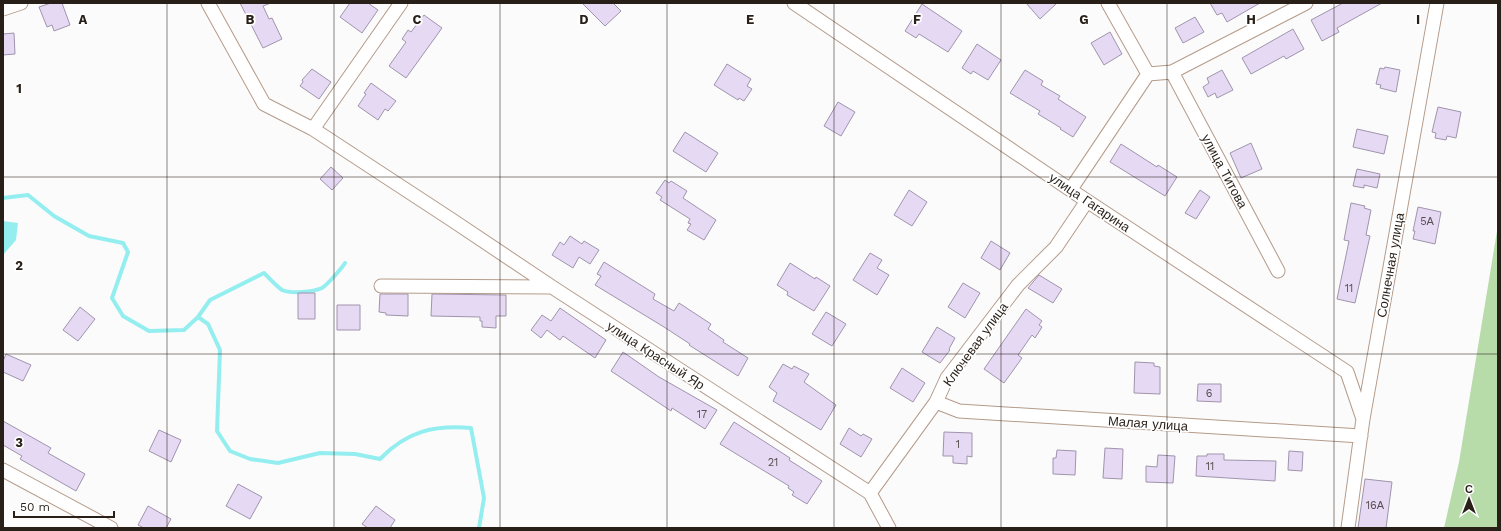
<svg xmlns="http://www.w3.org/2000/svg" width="1501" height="531" font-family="'Work Sans',sans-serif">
<rect width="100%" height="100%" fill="#fbfbfb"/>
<path fill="#b8dbaa" d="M1498,225v303h-54l15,-66z"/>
<path fill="#94eeef" d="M3,221l15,2 -2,17 -13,15z"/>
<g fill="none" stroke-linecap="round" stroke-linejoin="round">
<path stroke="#94eeef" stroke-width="4" d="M3,198l25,-3 26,21 35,20 34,7 5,9 -16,46 11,18 26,15 35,-1 14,-13 10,7 12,26 -3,81 13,20 20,8 28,4 42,-10 35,1 25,5c27,-28 54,-34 91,-31l13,70 -5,30
M198,317l12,-17 54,-27c5,5 12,13 18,17 9,4 31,2 40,-2 5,-3 20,-20 23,-25"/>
</g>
<path fill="#e6d9f4" stroke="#a094ad" d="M51,3h11l8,22 -16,6 -2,-6 -5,2 -8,-20z
M240,3h31l-8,3 6,13 3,-1 10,21 -19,9z
M350,3h18l10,7 -16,23 -22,-16z
M582,3h31l8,8 -16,15z
M1026,3h31l-17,16z
M1210,3h50l-33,19 -5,-9 -5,2z
M1343,3h39l-45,25 2,4 -17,9 -11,-21z
M922,4l40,27 -14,21 -29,-18 -3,4 -11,-7z
M424,15l18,13 -36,50 -17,-12 17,-24 -4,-3 6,-9 3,2z
M1195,17l9,15 -21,11 -8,-15z
M1293,29l11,20 -18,10 -2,-3 -33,18 -9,-16z
M1110,32l12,22 -18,11 -13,-22z
M14,33l1,21 -12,1v-21z
M977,44l24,16 -13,20 -15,-9 -2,3 -9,-6z
M727,64l24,15 -4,7 5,3 -8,12 -5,-3 -1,2 -24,-15z
M1385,67l15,3 -4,22 -16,-4 1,-3 -5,-1 4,-16 4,1z
M312,69l19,13 -12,17 -19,-13 3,-4 -1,-2z
M1025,70l18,11 -2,4 19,11 -2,3 28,18 -13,20 -13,-8 1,-1 -23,-14 2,-3 -30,-18z
M1222,70l11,20 -16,8 -2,-5 -7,4 -5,-10 6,-4 -2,-5z
M371,83l25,18 -8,10 -3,-2 -7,11 -20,-14 8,-12 -2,-1z
M838,102l17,10 -14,24 -17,-10z
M1438,107l23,5 -5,26 -9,-2 -1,4 -11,-2 1,-5 -4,-1z
M1357,129l31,7 -4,18 -31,-7z
M685,132l33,21 -12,19 -33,-21z
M1251,143l11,26 -21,9 -11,-25z
M1121,144l36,23 1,-2 19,12 -12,19 -55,-34z
M331,167l12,11 -11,12 -12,-11z
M1357,169l23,5 -3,14 -13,-3v3l-11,-2z
M665,180l4,3 2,-2 16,10 -4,7 33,22 -12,20 -17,-10 4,-6 -3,-1 2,-4 -30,-19 2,-3 -6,-4z
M909,190l18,12 -15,24 -18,-11z
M1200,190l10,7 -14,22 -11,-6z
M1351,203l14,3 -1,2 7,2 -5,25 4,1 -15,67 -18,-4 12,-58 -5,-1z
M1418,207l23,5 -6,32 -22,-5 2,-8h-2z
M570,236l12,8 2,-3 15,9 -9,14 -11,-7 -6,11 -21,-13 8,-13 4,3z
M991,241l19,12 -10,17 -19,-12z
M870,253l12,7 -5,8 12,7 -12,20 -24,-15z
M604,262l51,32 -2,5 21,12 5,-8 32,21 -3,5 16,11 -1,2 25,16 -10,18 -49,-31 1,-1 -26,-17 -69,-42 6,-9 -4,-2z
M790,263l25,16 1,-2 14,9 -16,25 -27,-16 1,-3 -11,-7z
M1039,275l23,14 -9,14 -25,-15z
M963,283l17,10 -15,25 -17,-11z
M298,293h17v26h-17z
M380,294h28v22l-22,-1v-2l-7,-1z
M432,294l74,1v21h-10v12l-14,-1v-6h-2v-4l-49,-1z
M337,305h23v25h-23z
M80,307l15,12 -17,22 -15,-11z
M560,308l46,32 -11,18 -32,-22 -3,4 -13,-10 -6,8 -10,-8 11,-15 9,6z
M1026,309l16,12 -3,4 3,2 -7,11 -3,-3 -14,20 4,3 -18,25 -20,-14z
M826,312l20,12 -14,22 -20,-12z
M937,327l18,11 -6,11 1,1 -10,13 -18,-11z
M623,352l36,25 58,33 -12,19 -33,-21 -1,3 -60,-40z
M6,354l25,11 -8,16 -20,-9v-11z
M1135,362l19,1v3l6,1v27l-26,-1z
M783,364l9,5 2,-3 15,8 -5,8 32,23 -15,25 -48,-29 4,-8 -8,-6z
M902,368l23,15 -12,19 -23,-14z
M1198,384h23v18l-24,-1z
M3,421l48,27 -3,5 37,21 -9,17 -56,-32 2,-3 -19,-11z
M734,422l56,36 -1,2 33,21 -15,23 -15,-9 2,-3 -6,-4 1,-2 -69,-42z
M849,428l12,8 2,-2 9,5 -11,18 -21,-13z
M159,430l22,10 -10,22 -22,-11z
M944,432l28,1v24l-5,-1v8l-14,-1v-7h-10z
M1105,448l18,1 -1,30 -19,-1z
M1057,450l19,1 -1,24 -22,-1v-16h3z
M1289,451l14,1 -1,19 -14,-1z
M1207,454h17v6l52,1 -1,20 -79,-5 1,-20h10z
M1158,455l17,1 -2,27 -27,-1v-16l11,1z
M1365,479l27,3 -6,46h-28z
M238,484l24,13 -12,22 -24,-13z
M148,506l23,13 -5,9h-22l-6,-3z
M376,506l19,14 -5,8h-22l-6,-4z"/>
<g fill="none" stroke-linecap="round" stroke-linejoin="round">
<g stroke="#b59b8a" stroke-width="15">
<path id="minor" d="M208,3l56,101 49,25 139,91 100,67
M794,3l293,198 260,171 16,47
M1108,3l40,71
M3,9l18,-6
M1172,72l106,199
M313,129l88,-126
M1071,189l77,-115 24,-2 134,-69
M381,286l171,1 318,206 19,35
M936,402l23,9 402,25
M3,470l108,58
M870,493l66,-91 11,-24 71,-93 38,-38 31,-46
M1348,528l15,-109 74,-416"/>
</g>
<use href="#minor" stroke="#fff" stroke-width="13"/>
</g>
<path fill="none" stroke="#281f18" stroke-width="1" stroke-opacity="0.55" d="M167,3v525M334,3v525M500,3v525M667,3v525M834,3v525M1001,3v525M1167,3v525M1334,3v525M3,177h1495M3,354h1495"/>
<g text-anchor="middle" stroke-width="3.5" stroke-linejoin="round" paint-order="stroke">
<g font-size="11" fill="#584e4f">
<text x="1427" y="225">5А</text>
<text x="1349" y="292">11</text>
<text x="1209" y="397">6</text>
<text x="702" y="418">17</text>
<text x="958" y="448">1</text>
<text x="773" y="466">21</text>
<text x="1210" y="470">11</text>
<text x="1375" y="509">16А</text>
</g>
<g font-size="13" fill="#281f18" stroke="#fff">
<text transform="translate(1225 171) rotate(62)" y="5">улица Титова</text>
<text transform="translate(1090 202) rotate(34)" y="5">улица Гагарина</text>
<text transform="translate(1390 265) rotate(-80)" y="5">Солнечная улица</text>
<text transform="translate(975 344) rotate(-54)" y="5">Ключевая улица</text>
<text transform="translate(656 355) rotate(33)" y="5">улица Красный Яр</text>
<text transform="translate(1148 423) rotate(4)" y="5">Малая улица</text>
</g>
</g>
<g font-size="13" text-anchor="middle" font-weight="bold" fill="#281f18" stroke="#fff" stroke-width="3.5" stroke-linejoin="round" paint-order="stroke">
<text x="83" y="24">A</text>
<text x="250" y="24">B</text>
<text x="417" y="24">C</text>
<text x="584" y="24">D</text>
<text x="750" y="24">E</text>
<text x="917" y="24">F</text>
<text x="1084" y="24">G</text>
<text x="1251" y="24">H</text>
<text x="1418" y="24">I</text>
<text x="19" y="93">1</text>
<text x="19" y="270">2</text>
<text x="19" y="447">3</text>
</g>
<rect width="1501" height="531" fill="none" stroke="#281f18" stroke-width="8"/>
<g transform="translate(1469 499)" stroke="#ffffff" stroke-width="3" paint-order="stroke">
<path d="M0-3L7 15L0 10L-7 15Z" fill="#281f18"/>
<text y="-6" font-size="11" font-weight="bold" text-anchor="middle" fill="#281f18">С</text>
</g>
<path d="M14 511v6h100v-6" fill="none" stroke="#281f18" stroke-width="2"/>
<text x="20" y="511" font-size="12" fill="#281f18" stroke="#ffffff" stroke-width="3" paint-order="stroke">50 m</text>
</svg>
